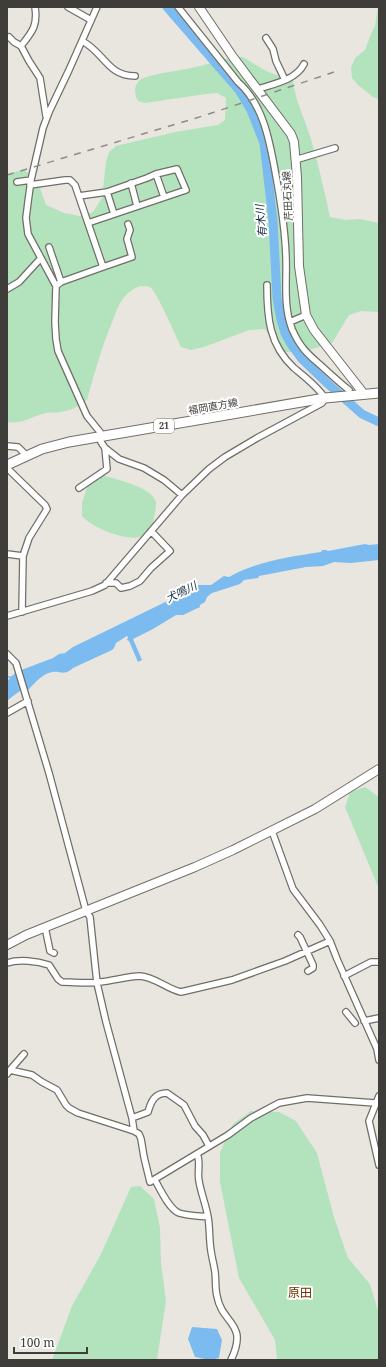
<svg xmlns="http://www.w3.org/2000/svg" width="386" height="1367" font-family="'Noto Serif','Noto Sans JP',serif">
<rect width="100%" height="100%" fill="#e9e6df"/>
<path fill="#b2e3bd" d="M378,7h1v92l-6,-2 -15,-12 -6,-7 -1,-10 4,-10 10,-8 6,-16 4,-8z
M233,57h10l23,14 10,4h8l9,5c2,20 11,37 17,56 8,26 14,54 20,81l15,3 15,-1 19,4v89l-18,-1 -12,4 -17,28c-20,6 -35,13 -56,7l-3,-9 -8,-12 -16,1 -45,17 -13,3 -10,-3c-4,-9 -25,-56 -30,-59 -13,-7 -26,6 -32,17 -3,6 -5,13 -8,20 -10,24 -17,50 -24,75 -6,5 -15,10 -22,11 -6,2 -13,1 -19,2 -14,3 -24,12 -39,9v-247c6,-2 13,-7 20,-3l13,16 6,17 18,8 16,3 13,-4 9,-14 4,-36 3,-10 7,-6 59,-14 43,-7 7,-5 1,-22 -9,-5 -11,1 -61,9 -7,-2c-3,-6 -5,-14 1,-20 7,-7 46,-11 57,-14 13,-3 25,-7 37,-10z
M102,475c13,4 53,13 54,28 0,9 -3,19 -5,27 -3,3 -7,6 -11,7 -15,4 -49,-10 -58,-21v-13l7,-22z
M365,787l14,10v92l-34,-82 5,-15z
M251,1111l28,1 17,9 21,32 17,64 14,41 22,26 9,30v46h-103l1,-1 -2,-19 -36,-62 -19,-96v-30l13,-28z
M140,1186l14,13 6,29 1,35 5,38 -9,59h-105l20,-54 29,-52 30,-67z"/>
<path fill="#7cbbef" d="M365,544l4,1 10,-1v16l-28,3 -17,-1 -11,4 -17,1 -47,9 -1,2 -14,2 -4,4 -28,9 -5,4 -2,5 -5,3v2l-17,8h-7l-23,14 -20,10 9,21 -4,2 -9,-21 -2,-1 1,-3 -1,-1 -11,7 -2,5 -2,2 -39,18c-9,8 -11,3 -21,4 -10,2 -16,10 -23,17 -3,2 -6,1 -9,2 -5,3 -9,7 -13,10v-20l9,-9 37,-14 6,-4 6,-1 8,-6 117,-57 8,-5h13l13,-9 5,1c29,-16 60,-20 92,-25l1,-2h4l2,1z
M192,1327l25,2 5,11 -3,18 -9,2 -15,-3 -7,-18z"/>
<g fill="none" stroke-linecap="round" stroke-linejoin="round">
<path stroke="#7cbbef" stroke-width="1.5" d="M7,677h6"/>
<path stroke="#7cbbef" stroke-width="9" d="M167,7l72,83 12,20 13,33 9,78 4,77 4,22 4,13 6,11 11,15 25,24 35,31 17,8"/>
<g stroke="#716e68" stroke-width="8">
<path id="street" d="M68,7l23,13
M97,7l-28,63 -20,42 -6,16 -12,52 -3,22 -2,16 2,16 28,52 -1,36 1,17 2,12 29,65 13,16 1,10 4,6 14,11 25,9 20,12 18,15
M178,7l60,75c26,23 32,61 38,94 5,27 9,53 10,81 1,23 -3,49 6,72 10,23 19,27 36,43 7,6 13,12 21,18
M9,37l5,5 7,4 8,15 11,17 6,38
M266,38l7,11 3,12 9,19
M82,41c22,11 25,35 53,35
M21,46c11,-14 17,-20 14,-39
M258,89c16,-5 38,-9 46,-25
M295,160l40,-12
M156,174l8,23
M17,182l14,-2
M131,183l6,23
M30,185l35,-5h5l5,5 28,82 -42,15 -5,4
M107,192l7,22
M79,196l28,-4 40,-14 9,-4 21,-5 9,21 -98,33
M49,247l12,35
M103,267l29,-10 -5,-18 3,-9 -2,-6
M7,289l12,-7 22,-24
M290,322l16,-7
M7,446l11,1 8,8
M7,468l38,37 2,4 -18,29 -6,18
M79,488l28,-19 -2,-21
M7,554l16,2 -1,56
M106,583h10l5,5 9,-2 10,-5 11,-13 19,-17 -19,-20
M7,616l85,-25 13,-6 77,-90 27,-26 16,-12 32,-19 65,-35 3,-5c-8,-12 -20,-21 -31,-30 -25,-23 -27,-51 -27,-83
M7,654l9,9 33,110 37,138 4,6 7,66 9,39 26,96 2,13
M7,713l21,-12
M272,831l21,58 27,36 10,16 7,18 40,90 2,11
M45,927l5,24 4,2
M298,935l2,2 13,28v3l-5,3
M7,963c12,-4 30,-2 42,2l9,14 4,3c12,0 26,2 38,0 12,-1 29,-6 40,-6 15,1 27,13 41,16l51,-12 53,-19 45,-20
M344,976l27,-14h8
M346,1012l9,11
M364,1021l15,-3
M10,1070l14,-16
M7,1074l3,-4 22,5 10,7 15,8 9,15 3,3 9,5 56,18 5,3 2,5 3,18 6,25 78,-47 23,-17 28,-15 28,-5 68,5
M379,1096l-10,25 10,44
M132,1118l16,-6c3,-11 7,-19 19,-19l17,12 11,21 8,9 6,11
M197,1154c4,8 0,18 2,27 2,12 7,24 9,36 2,11 1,22 3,34 1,7 3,14 4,21 1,8 0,16 2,24 5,29 32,26 14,64
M155,1180c5,9 14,29 24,33 9,3 20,3 29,4"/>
</g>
<g stroke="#716e68" stroke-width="10">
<path id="secondary" d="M199,7l34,50 58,77 3,8 3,35 2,89 7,49 8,15 50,64
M7,945l19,-10 169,-68 38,-17 82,-41 64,-40"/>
</g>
<g stroke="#716e68" stroke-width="11">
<path id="primary" d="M7,465l35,-16 27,-7 256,-44 54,-5"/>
</g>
<use href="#street" stroke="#fff" stroke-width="5.5"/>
<use href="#secondary" stroke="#fff" stroke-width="8"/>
<use href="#primary" stroke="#fff" stroke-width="9"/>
<path stroke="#8e8c87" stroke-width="1.5" stroke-dasharray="7 7" stroke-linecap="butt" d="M7,175l199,-60 128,-43"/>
</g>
<g text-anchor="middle" stroke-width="4" stroke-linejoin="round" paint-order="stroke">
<rect fill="#fff" stroke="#787775" stroke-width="1" x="154" y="419" width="20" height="14" rx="3"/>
<g font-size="9" font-weight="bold" fill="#3e3d3a">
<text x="164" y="429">21</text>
</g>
<g font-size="10" fill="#3e3d3a" stroke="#fff">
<text transform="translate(287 196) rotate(-93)" y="4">芹田石丸線</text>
<text transform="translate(213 406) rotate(-10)" y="4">福岡直方線</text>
</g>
<g font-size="11" font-style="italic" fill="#102c41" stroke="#fff">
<text transform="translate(261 221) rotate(-95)" y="4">有木川</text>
<text transform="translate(181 592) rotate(-26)" y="4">犬鳴川</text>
</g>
<g font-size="12" fill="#6e3500" stroke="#fff">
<text x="300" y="1297">原田</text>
</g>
</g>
<rect width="386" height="1367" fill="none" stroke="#3e3d3a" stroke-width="16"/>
<path d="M14 1347v6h73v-6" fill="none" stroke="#3e3d3a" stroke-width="2"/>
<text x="20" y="1347" font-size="12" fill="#3e3d3a" stroke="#ffffff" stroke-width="3" paint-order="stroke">100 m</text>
</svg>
